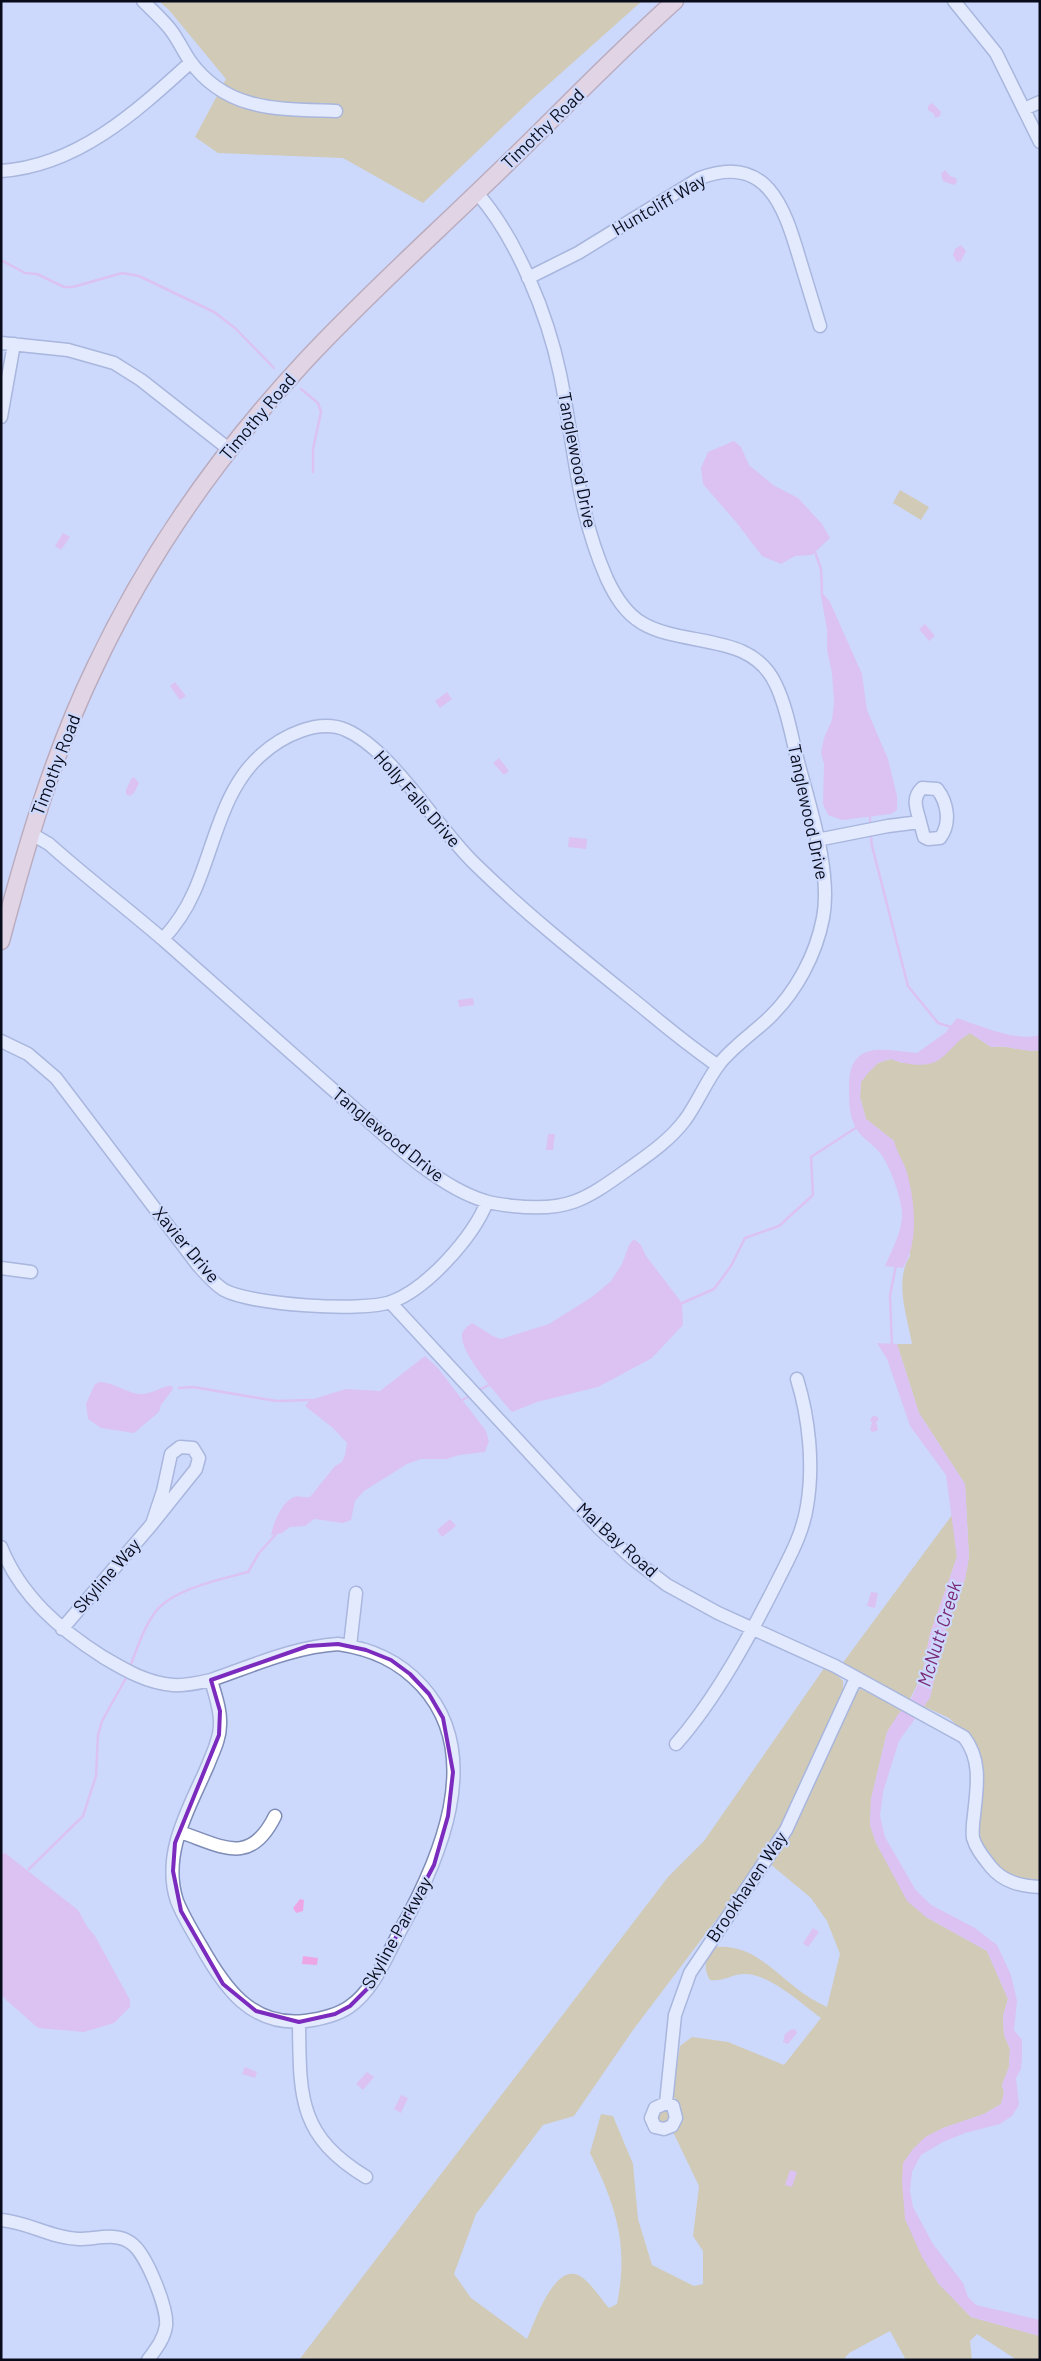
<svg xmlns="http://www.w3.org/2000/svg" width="1041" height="2361" font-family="Barlow,sans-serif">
<rect width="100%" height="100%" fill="#ccd9fd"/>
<path fill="#d7b85f" d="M159,1h483l-110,98 -109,104 -80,-45 -125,-5 -23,-16 31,-58 -57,-69z
M900,490l29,17 -8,13 -28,-17z
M970,1033l21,14c17,-3 33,6 49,3v834l-37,-11 -21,-25 -4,-14 -10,-98 -19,-18 -26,-12 7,-8 14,-64 21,-55 4,-22 -4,-73 -46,-71 -22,-69h15c-5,-28 -18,-63 -2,-88l-3,-84 -11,-21 -2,-10 -28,-22 -6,-22 1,-15 6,-8 11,-11 13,-4 11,4 37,-3 17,-18z
M952,1515l5,42 -27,77 -8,41 -13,26 -67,-37z
M827,1664l16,17v13l-60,132 -36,53 -114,151 -59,86 -31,9 -67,89 -22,60 17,24 56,41c7,-15 29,-83 56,-61 10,8 18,21 26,30l8,-4c12,-59 -1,-98 -27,-151l11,-39 12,2 20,48 5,55 14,46 42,21 9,-2v-33l-10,-15 6,-50 -26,-54c11,-15 9,-23 -1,-38l8,-48 12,-9 36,5 56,23 37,-47c-19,-14 -52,-45 -77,-44 -13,0 -19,8 -34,6 -8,-13 -4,-23 5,-33 35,-3 54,20 80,40 9,8 22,15 32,20l13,-53 -13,-33 -16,-23 -42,-35 83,-168 9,-6 42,19 -16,24 -16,67 -1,26 6,18 13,23 37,51 61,34 21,48 -5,17 1,19 6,14 -1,18 -7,18 2,8 -3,11 -17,10 -41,14 -30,21 -8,70 33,64 33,34 69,19v24h-23l-40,-26 -7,7 2,19h-66l-16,-29 -41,22 -6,7h-544l369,-483 36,-36z
M663,2108l4,2 3,7 -4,7 -7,-2 -2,-6z"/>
<path fill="#eda6e5" d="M932,103l9,9 -1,4 -5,2 -1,-4 -6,-4v-4z
M945,170l5,6 6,2 1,4 -3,3 -11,-4 -2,-7z
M961,245l5,6 -5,10 -4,1 -4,-7 2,-6z
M734,441l7,6 8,18 24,20 25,13 24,26 8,14 -18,17 -17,1 -14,8 -19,-8 -26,-34 -33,-38 -2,-16 7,-16z
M63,533l7,4 -9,13 -6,-4z
M820,590l10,12 32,72 5,36 21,49 9,37v14l-6,4 -49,6 -14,-5 -5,-11 1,-40 -3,-11 3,-15 8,-18 2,-17 -2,-30 -5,-23v-20z
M925,624l10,12 -6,5 -10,-12z
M175,682l11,14 -6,4 -10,-14z
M447,692l5,7 -12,9 -5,-7z
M499,758l10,13 -5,4 -11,-12z
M134,777l5,6 -5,10 -4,3 -4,-2v-4l5,-11z
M569,837l18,2 -1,10 -18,-2z
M473,998l1,7 -15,2 -1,-7z
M957,1018c23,8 60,24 83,17v15c-16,3 -32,-6 -49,-3l-21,-14c-14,8 -18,17 -30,26 -13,10 -36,5 -50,0l-12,4 -11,11 -6,8 -1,15 6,22 28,22c3,12 10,21 13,32 8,29 12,69 -4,95l-18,-2c7,-16 18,-36 17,-54 -2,-18 -11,-43 -21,-58 -7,-9 -18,-15 -24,-24 -8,-13 -8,-27 -8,-41 -1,-49 32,-40 68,-36l28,-20z
M548,1134h7l-2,16h-7z
M634,1239l7,6 5,11 36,47 1,22 -31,33 -54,29 -61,15 -25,10c-12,-14 -52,-58 -50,-77 1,-6 5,-8 10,-12l21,13 8,3 48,-15 43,-27 19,-16 11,-17 7,-19z
M877,1343l20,1 22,69 46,71 4,73 -4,22 -21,55 -14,64 -31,43 -16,51 -3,24 5,21 30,52 16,16 44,23 22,17 14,30 6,26 -3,29 8,10v18l-1,11 -5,9 3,27 -7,11 -12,8 -35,9 -22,9 -22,13 -9,17 -2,19 3,16 20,37 30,39 5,14 8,8 64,15v16l-69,-19 -33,-34 -16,-26 -17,-38 -3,-37 1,-19 10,-14 12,-12 18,-9 41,-14 17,-10 3,-11 -2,-8 7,-18 1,-18 -6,-14 -1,-19 5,-17 -21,-48 -61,-34 -19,-16 -31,-58 -6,-18 1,-26 16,-67 10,-16 15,-19 10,-22 8,-41 27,-77 -11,-82 -36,-49 -23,-67z
M425,1356l13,12 48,63 3,10 -4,11 -26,3 -12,4h-26l-14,5 -43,27 -9,10 -4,19 -8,3 -29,-4 -9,7 -15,1 -8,6 -11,2c2,-11 11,-34 23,-38 4,-2 10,1 16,0l25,-31 7,-4 3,-7 2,-12 -14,-15 -28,-22 5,-6 36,-11 34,2z
M100,1382c16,1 30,13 42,12 9,0 17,-6 26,-8h4l1,3 -12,16 -2,7 -25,21 -33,-5 -13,-9 -2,-15 9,-20z
M873,1416h3l3,3 -3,3 2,8 -5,2 -3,-2 2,-7 -2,-3z
M450,1519l6,7 -14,11 -5,-7z
M871,1592l7,1 -3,15 -8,-2z
M5,1853l73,57 10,18 7,8 35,64v7l-16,16 -30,9 -46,-4 -34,-30 -3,-5v-138z
M300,1899l4,1 -1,11 -7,2 -3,-5z
M813,1928l6,4 -11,15 -5,-4z
M303,1956l15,2 -1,7 -15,-1z
M792,2029l4,1 1,3 -9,11 -5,-2 2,-8z
M245,2067l12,5 -2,6 -13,-4z
M367,2072l7,5 -11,13 -7,-6z
M401,2095l7,3 -7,15 -7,-4z
M790,2170l7,2 -5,15 -7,-2z"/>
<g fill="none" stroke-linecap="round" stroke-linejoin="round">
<path stroke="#eda6e5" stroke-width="2.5" d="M1,260l24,13 12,1 27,13h9l49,-14 17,3 75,36 21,16 39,40
M301,389l17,14 3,9 -8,37v23
M815,552l6,17 1,23
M870,815v6
M871,837l1,9 36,140 30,37 13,4
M680,1304l34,-15 17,-23 14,-28 34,-12 34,-31 -2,-38 46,-30
M892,1347l-2,-51 6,-31
M179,1388l14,-1 83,14 36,-1
M481,1389l10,-5
M460,1401l8,-4
M131,1664c7,-18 13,-37 25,-53 18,-22 65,-32 92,-39l11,-19 18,-20
M29,1869l54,-53 13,-40 2,-41 4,-14 24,-43"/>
<g stroke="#7e8cb6" stroke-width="15">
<path id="minor" d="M143,1c9,9 19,18 27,28 8,10 13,22 20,32 37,51 89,48 146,50
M954,1l42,52 44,89
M1024,109l16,-7
M1,171c77,-5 136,-60 190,-109
M528,278l50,-25 122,-75c66,-25 84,28 99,79 7,23 14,46 21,69
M1,343l67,7 46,13 27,17 89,70
M1,417l13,-73
M30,833l19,11c38,34 79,65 117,98 56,49 110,98 165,146 43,36 100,97 154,113 9,3 19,4 28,5 54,6 72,-6 114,-36 21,-15 42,-29 58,-50 13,-18 21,-39 35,-57 14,-17 33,-30 49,-45 27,-26 47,-63 54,-100 9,-46 -14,-114 -26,-160 -6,-24 -10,-50 -21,-73 -24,-54 -92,-37 -134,-62 -17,-10 -27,-27 -35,-44 -31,-70 -32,-132 -47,-205 -12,-58 -43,-136 -83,-181
M817,840l71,-14 32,-4 4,15 4,2 12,-1c11,-14 8,-35 -3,-49l-15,-1c-11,11 -5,21 -2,34
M163,939c13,-14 23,-29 31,-47 20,-44 28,-103 67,-137 21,-19 57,-37 85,-25 46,20 91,98 129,134 52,51 109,96 166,142 25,21 50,41 77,60
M1,1041l27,13 28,24 141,186c8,9 16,19 27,26 28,15 137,22 167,12 36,-13 82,-65 96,-100
M1,1268l30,4
M390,1302l209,226 34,31 34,26 51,28 117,53 129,71c18,23 13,50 10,78 -1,7 -2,15 -1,23 3,11 11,20 18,29 12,15 30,19 49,20
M1,1547c20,49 58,82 102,110 22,13 44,26 70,28 13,1 25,-2 38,-5
M62,1629l90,-105 44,-55 3,-11 -6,-10 -13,-1 -9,7 -8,37 -11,33
M338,1644c34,5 61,17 84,42 64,70 17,175 -22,245 -14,26 -26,59 -51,76 -13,9 -28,12 -44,14 -54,6 -81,-34 -104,-75 -9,-15 -18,-30 -24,-45 -16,-48 13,-94 31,-136 5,-13 12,-26 12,-40 1,-15 -5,-30 -9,-45 41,-14 82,-33 127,-36z
M350,1646l6,-53
M676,1744c40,-45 75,-110 102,-164 12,-24 25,-47 29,-74 7,-41 2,-88 -10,-127
M180,1832c42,14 70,35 95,-16
M299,2022c1,73 -2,113 67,155
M666,2103l7,3 3,12 -4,8 -8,3 -9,-2 -4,-9 4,-10 11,-5 9,-88 15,-42 96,-143 70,-152
M1,2220c27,2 50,18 78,19 17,0 38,-7 52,4 15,10 37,65 35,83 -2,13 -10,23 -18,34"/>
</g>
<g stroke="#a57774" stroke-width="19">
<path id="major" d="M1,941c25,-94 52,-187 94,-274 53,-112 126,-216 211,-307 58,-62 121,-119 182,-178 63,-60 122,-123 187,-181"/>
</g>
<use href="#minor" stroke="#fff" stroke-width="12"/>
<use href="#major" stroke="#fbd0c8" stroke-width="16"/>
</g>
<path d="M0 0H1041V2361H0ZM338,1644l28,6 25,10 19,14 19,20 14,24 10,54 -5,44 -14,49 -64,121 -20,20 -15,8 -36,8 -43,-11 -33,-27 -42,-73 -8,-40 2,-28 44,-108 1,-24 -9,-31 97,-34z" fill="#ccd9fd" fill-opacity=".55" fill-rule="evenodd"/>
<path fill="none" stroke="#7b2cbf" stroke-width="4" stroke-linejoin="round" d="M338,1644l28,6 25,10 19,14 19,20 14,24 10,54 -5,44 -14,49 -64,121 -20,20 -15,8 -36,8 -43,-11 -33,-27 -42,-73 -8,-40 2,-28 44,-108 1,-24 -9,-31 97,-34z"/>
<g text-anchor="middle" stroke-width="4.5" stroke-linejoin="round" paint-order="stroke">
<g font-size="18" fill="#080b1a" stroke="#ccd9fd">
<text transform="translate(543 129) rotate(-44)" y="6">Timothy Road</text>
<text transform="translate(659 205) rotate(-30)" y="6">Huntcliff Way</text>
<text transform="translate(258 417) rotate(-50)" y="6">Timothy Road</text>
<text transform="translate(577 460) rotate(79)" y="6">Tanglewood Drive</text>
<text transform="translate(56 765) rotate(-69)" y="6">Timothy Road</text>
<text transform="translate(417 799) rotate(49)" y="6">Holly Falls Drive</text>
<text transform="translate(808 812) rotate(78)" y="6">Tanglewood Drive</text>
<text transform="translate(388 1135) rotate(39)" y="6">Tanglewood Drive</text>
<text transform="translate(186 1245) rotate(50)" y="6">Xavier Drive</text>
<text transform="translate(617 1540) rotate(42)" y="6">Mal Bay Road</text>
<text transform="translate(107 1576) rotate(-49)" y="6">Skyline Way</text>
<text transform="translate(747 1887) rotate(-56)" y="6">Brookhaven Way</text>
<text transform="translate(397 1933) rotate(-61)" y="6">Skyline Parkway</text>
</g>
<g font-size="19" font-style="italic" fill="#7b2975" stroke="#ccd9fd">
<text transform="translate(939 1634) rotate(-73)" y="7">McNutt Creek</text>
</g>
</g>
<rect width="1041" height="2361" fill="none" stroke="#080b1a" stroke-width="5"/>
</svg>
